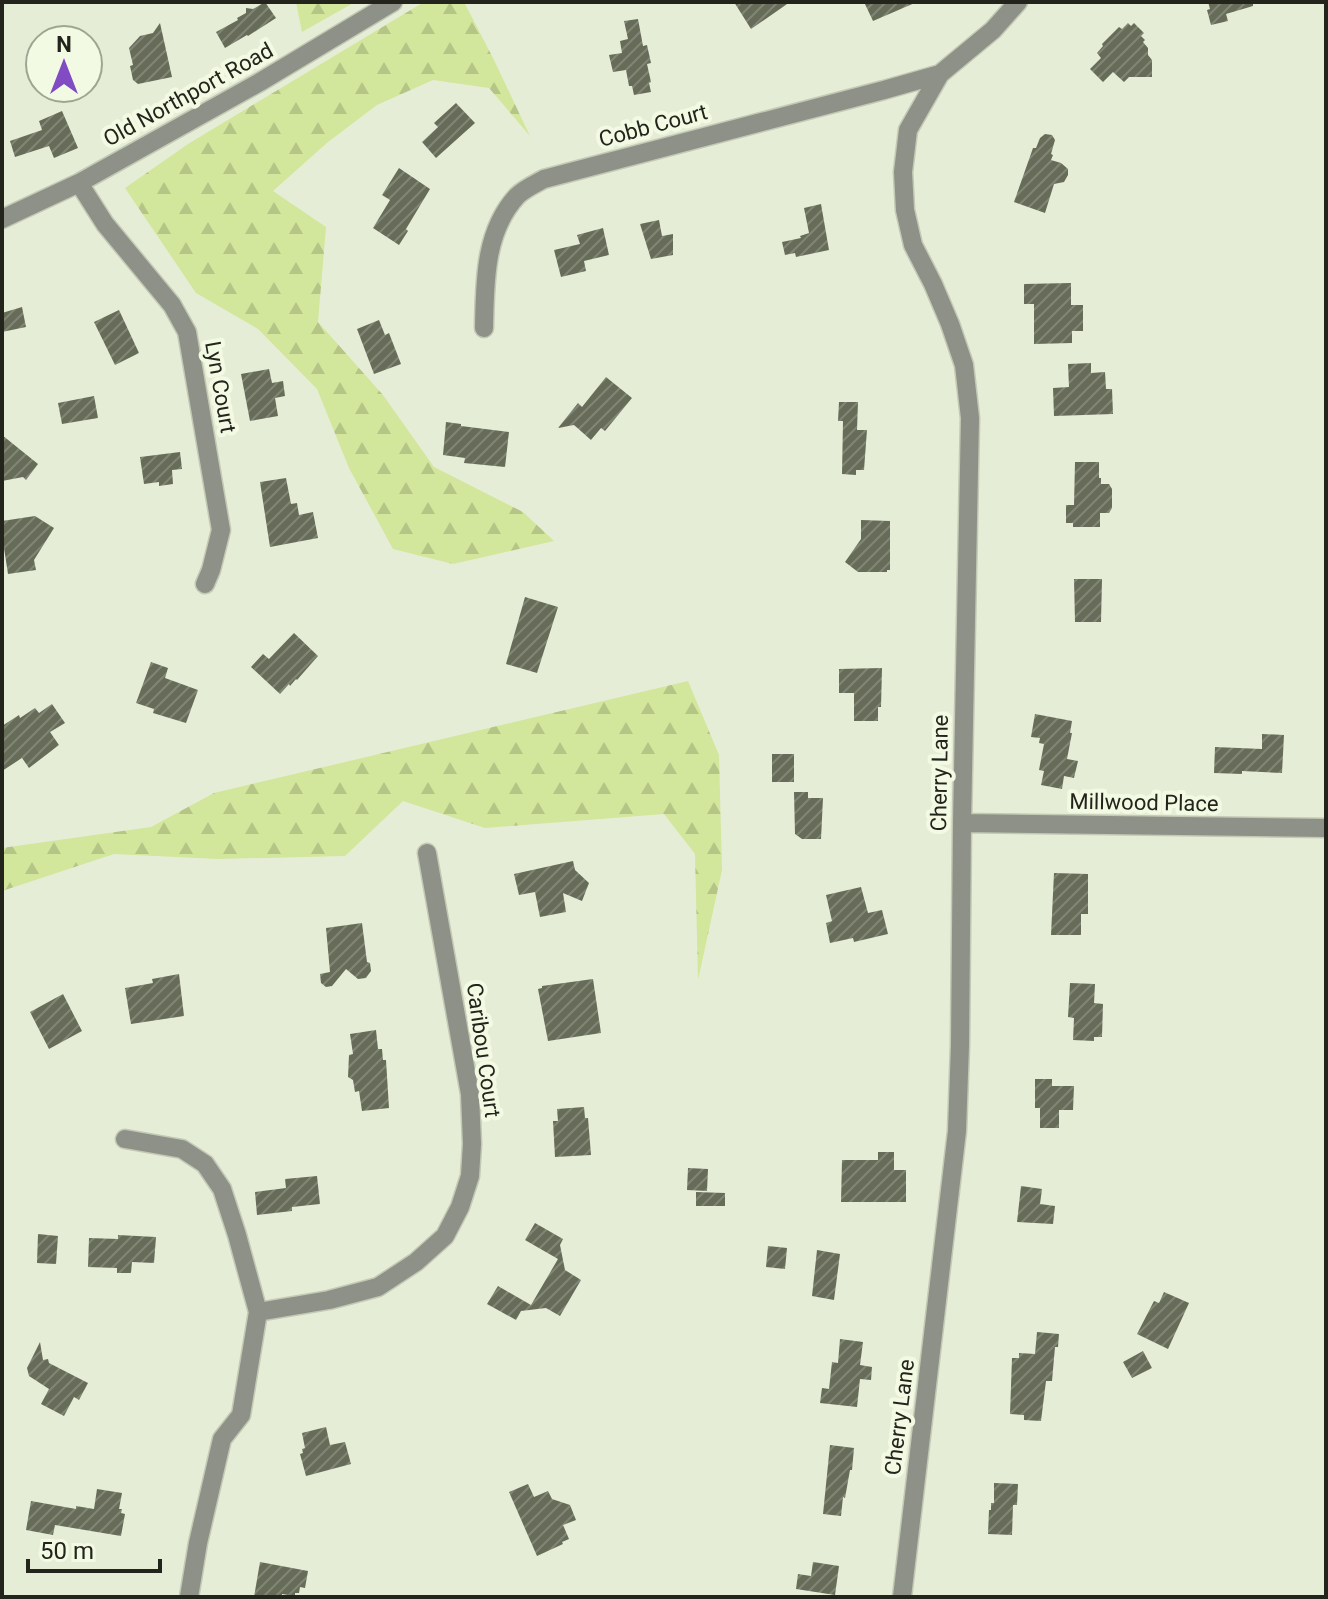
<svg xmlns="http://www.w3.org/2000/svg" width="1328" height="1599" font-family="Roboto,sans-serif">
<defs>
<pattern id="forest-firs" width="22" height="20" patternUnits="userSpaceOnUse" patternTransform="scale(2)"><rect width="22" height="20" fill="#d2e69c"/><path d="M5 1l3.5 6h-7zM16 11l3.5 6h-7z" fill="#b4c586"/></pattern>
<pattern id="building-hatch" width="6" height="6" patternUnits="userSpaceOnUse" patternTransform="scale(2)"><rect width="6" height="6" fill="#666c58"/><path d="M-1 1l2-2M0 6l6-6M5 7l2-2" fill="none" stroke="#808576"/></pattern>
</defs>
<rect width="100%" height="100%" fill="#e6edd6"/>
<path fill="url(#forest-firs)" d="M296,2h59l-53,30z
M424,2h40l29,56 37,78 -41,-48 -56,-8 -56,25 -49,37 -55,49 53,36 -8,95 65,73 51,72 89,45 31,29 -101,23 -60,-15 -44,-81 -32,-79 -59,-60 -62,-36 -71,-105 63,-44z
M688,681l31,74 3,115 -24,110 -3,-126 -31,-40 -179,14 -82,-27 -58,55 -127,3 -104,-5 -112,37v-43l149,-21 63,-34z"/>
<path fill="url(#building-hatch)" d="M265,2l11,16 -28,18 -1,-1 -22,13 -9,-16 22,-12 -1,-2 9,-5v-5l7,1z
M734,2h56l-39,27z
M864,2h53l-44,19z
M1208,2h45v4l-27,8 2,7 -17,4 -4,-15 3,-1z
M638,19l5,27 4,-1 4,18 -4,1 4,18 -2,1 2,9 -17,3 -2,-9h-3l-3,-16 -13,2 -4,-17 13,-2 -2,-12 8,-2 -4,-18z
M160,23l12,54 -34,7 -5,-4 -3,-14 3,-1 -4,-17 11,-12 13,-3z
M1128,23l3,3 3,-3 10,10 -3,3 4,4 -2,2 5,6v7l4,5v17h-23l-5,5 -11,-10 -10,10 -13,-13 11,-11 -4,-5 6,-7 -1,-2 17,-17 3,2z
M456,103l19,20 -39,35 -14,-16 16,-15 -4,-4z
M62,111l16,37 -24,10 -5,-12 -34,11 -5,-16 32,-11 -3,-9z
M1045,134l7,1 3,5 -4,14 2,1 -2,5 10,3 7,6v6l-4,7 -10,2 -9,29 -31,-11 19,-54h3l4,-10z
M399,168l31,21 -24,40 2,2 -9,14 -26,-17 17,-28 -8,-5z
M821,204l8,46 -33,7 -1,-4 -10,2 -3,-13 19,-4 -1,-2 9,-3 -5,-25z
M659,220l3,16 11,-2v21l-22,4 -11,-35z
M603,228l6,27 -25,6 2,10 -25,6 -7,-27 26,-6 -3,-9z
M1071,283v22h12v26h-11v12l-38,1v-40h-10v-20z
M22,307l4,20 -24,5v-19z
M119,310l20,43 -24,12 -21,-43z
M379,320l6,15 4,-2 12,31 -27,10 -17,-45z
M1091,363v10l14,-1 1,17h6l1,25 -59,2 -1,-28 16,-1 -1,-23z
M269,369l3,14 11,-2 2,15 -10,2 3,18 -28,5 -9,-47z
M606,377l26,21 -27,33 -4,-3 -10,12 -17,-15 -16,3 20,-25 4,4z
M94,396l4,22 -36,6 -4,-21z
M839,402h19l-1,28h10l-3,40h-8v5l-14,-1 1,-53h-5z
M446,422l15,2v2l48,6 -4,35 -41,-4 1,-5 -22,-3z
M2,435l36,29 -12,16 -3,-3 -21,4z
M180,452l2,17 -10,1 1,14 -14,2v-4l-15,2 -4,-27z
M1075,462h24v16h2v6h8l3,5v19l-3,5h-9v14h-27v-4h-7v-18h8z
M286,478l5,26 6,-1 2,12 14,-3 5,26 -48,9 -10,-65z
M35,516l19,12 -20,32 2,10 -28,4 -6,-39v-14z
M861,520l29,1v49h-3v2h-29l-13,-10 16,-23z
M1074,579h28l-1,43h-26z
M525,597l33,10 -21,66 -31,-9z
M294,633l24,23 -21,24 -1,-1 -6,7 -1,-2 -9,10 -29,-27 12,-13 6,5z
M151,662l17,6 -3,10 33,12 -12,33 -33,-10 1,-4 -18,-6z
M882,668l-1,39h-3v14h-24v-28h-15v-24z
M52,704l13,19 -15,9 9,13 -30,23 -7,-10 -20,13v-45l17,-11 1,3 15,-10 4,5z
M1035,714l37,7 -2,12h2l-5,26 11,2 -4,17 -10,-2 -2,13 -21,-4 3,-14 -5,-1 5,-26 -5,-1 1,-5 -9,-1z
M1262,734l22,1 -2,38 -40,-2v3l-28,-1 1,-26 47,2z
M772,754h22v28h-22z
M794,792h14v6h15l-2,41h-19l-7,-5z
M573,861l2,9 14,13 -7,18 -19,-8 3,19 -26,5 -5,-25 -16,3 -5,-21z
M1054,873l34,1v40h-7v21h-30z
M861,887l7,26 14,-3 6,24 -34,8 -1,-4 -23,5 -4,-20 6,-2 -6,-26z
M362,923l5,39 3,1 1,8 -5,7 -8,1 -12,-10 -14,17 -6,1 -5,-4 -1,-9 10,-2 -4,-44z
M179,974l5,42 -53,8 -6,-36 28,-5 -1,-4z
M593,979l8,54 -53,8 -10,-52 4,-1v-2z
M1070,983l25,1 -1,19 9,1 -1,33h-8v4l-21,-1 1,-22 -6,-1z
M63,994l19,37 -33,18 -19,-37z
M376,1030l2,19h4l1,11h3l3,48 -27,3 -3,-20 -4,1 -2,-12 -5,-3 1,-22 4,-1 -3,-20z
M1035,1079h17v7h22l-1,24h-14v18h-19v-20h-5z
M584,1107l1,11h3l3,37 -36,2 -2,-36h5l-1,-12z
M878,1152h16v18h12v32h-65l1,-42h36z
M688,1168l20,1 -1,22 -20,-1z
M317,1176l3,28 -28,3v4l-35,4 -2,-23 31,-4 -1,-9z
M1021,1186l21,3 -2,15 15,2 -2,18 -36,-2z
M696,1192l29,1v13h-29z
M535,1223l28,16 -3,6 5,25 16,10 -21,36 -14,-8 -25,3 -5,9 -29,-16 11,-18 33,19 27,-46 -33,-19z
M38,1234l20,2 -2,28 -19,-1z
M118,1235l38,2 -2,26 -22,-1 -1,11h-14v-5l-29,-1 1,-29 29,1z
M768,1246l19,2 -2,21 -19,-2z
M817,1250l23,4 -6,46 -22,-4z
M1164,1292l25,11 -21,46 -31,-15 17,-33 5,2z
M1037,1332l22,2 -1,13h-3l-3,34h-6l-5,40 -17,-1v-5l-14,-1 2,-56h7v-5l16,1z
M840,1339l23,3 -3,23 12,2 -1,13 -11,-1 -3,28 -37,-4 2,-15 7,1 3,-27 6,1z
M40,1342l3,18 5,-1 1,4 39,20 -9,17 -5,-3 -10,19 -23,-12 8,-15 -20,-13 -2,-8z
M1143,1351l9,17 -20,10 -9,-16z
M326,1427l4,18 15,-3 6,22 -45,12 -6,-22 3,-1 -1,-4 3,-1 -3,-15z
M830,1445l24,3 -2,22h-2l-5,28 -2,-1 -2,19 -18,-2z
M994,1483l24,1 -1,21h-4l-1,30 -24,-1 1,-24h2v-7h3z
M528,1484l6,13 14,-6 4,8 18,6 6,15 -13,5 6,14 -7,3 1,2 -26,12 -28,-64z
M97,1489l25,4 -3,16h3l-1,4 4,1 -4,22 -66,-11 -2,10 -27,-5 5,-29 45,8v-3l18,3z
M260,1562l48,9 -3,17 -5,-1 -1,6h-4v3l-13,-2v3h-28z
M813,1562l26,4 -4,29 -39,-6 2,-15 13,2z"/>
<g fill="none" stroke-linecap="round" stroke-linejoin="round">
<g stroke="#c3c9b5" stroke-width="21">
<path id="minor" d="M79,183l26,41 67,81 15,27 34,198 -10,40 -6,14
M2,219l77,-36 181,-101 133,-80
M484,328c1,-45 0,-96 33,-132 7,-7 18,-12 27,-17l340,-89 56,-16
M962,823l364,5
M125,1139l57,10 23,15 17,25 15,46 21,77 -17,103 -19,24 -24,104 -9,54
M258,1312l71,-12 49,-13 38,-25 29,-26 15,-29 10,-31 2,-32 -2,-50 -43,-241
M902,1597l55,-466 3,-86 2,-222 8,-405 -6,-53 -14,-41 -17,-40 -20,-39 -8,-35 -2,-38 5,-42 32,-56 53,-44 25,-28"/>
</g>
<use href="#minor" stroke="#8e9187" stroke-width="18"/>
</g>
<g text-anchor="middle" stroke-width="8" stroke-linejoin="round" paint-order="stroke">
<g font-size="22" fill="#23251c" stroke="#f3fae3">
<text transform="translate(188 94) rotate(-29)" y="8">Old Northport Road</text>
<text transform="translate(653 125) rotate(-15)" y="8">Cobb Court</text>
<text transform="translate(221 387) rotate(80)" y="8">Lyn Court</text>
<text transform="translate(939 773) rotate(-89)" y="8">Cherry Lane</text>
<text transform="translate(1144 802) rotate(1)" y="8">Millwood Place</text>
<text transform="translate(484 1050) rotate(82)" y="8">Caribou Court</text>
<text transform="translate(899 1417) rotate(-83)" y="8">Cherry Lane</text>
</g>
</g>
<rect width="1328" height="1599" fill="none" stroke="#23251c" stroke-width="8"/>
<g transform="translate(64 64)"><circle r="38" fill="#f3fae3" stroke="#a0a593" stroke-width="2"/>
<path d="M0-6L14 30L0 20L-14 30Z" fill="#804bc3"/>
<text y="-12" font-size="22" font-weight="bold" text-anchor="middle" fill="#23251c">N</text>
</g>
<path d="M28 1559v12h132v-12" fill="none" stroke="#23251c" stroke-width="4"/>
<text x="40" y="1559" font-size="24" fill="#23251c" stroke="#f3fae3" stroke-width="6" paint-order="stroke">50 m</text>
</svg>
